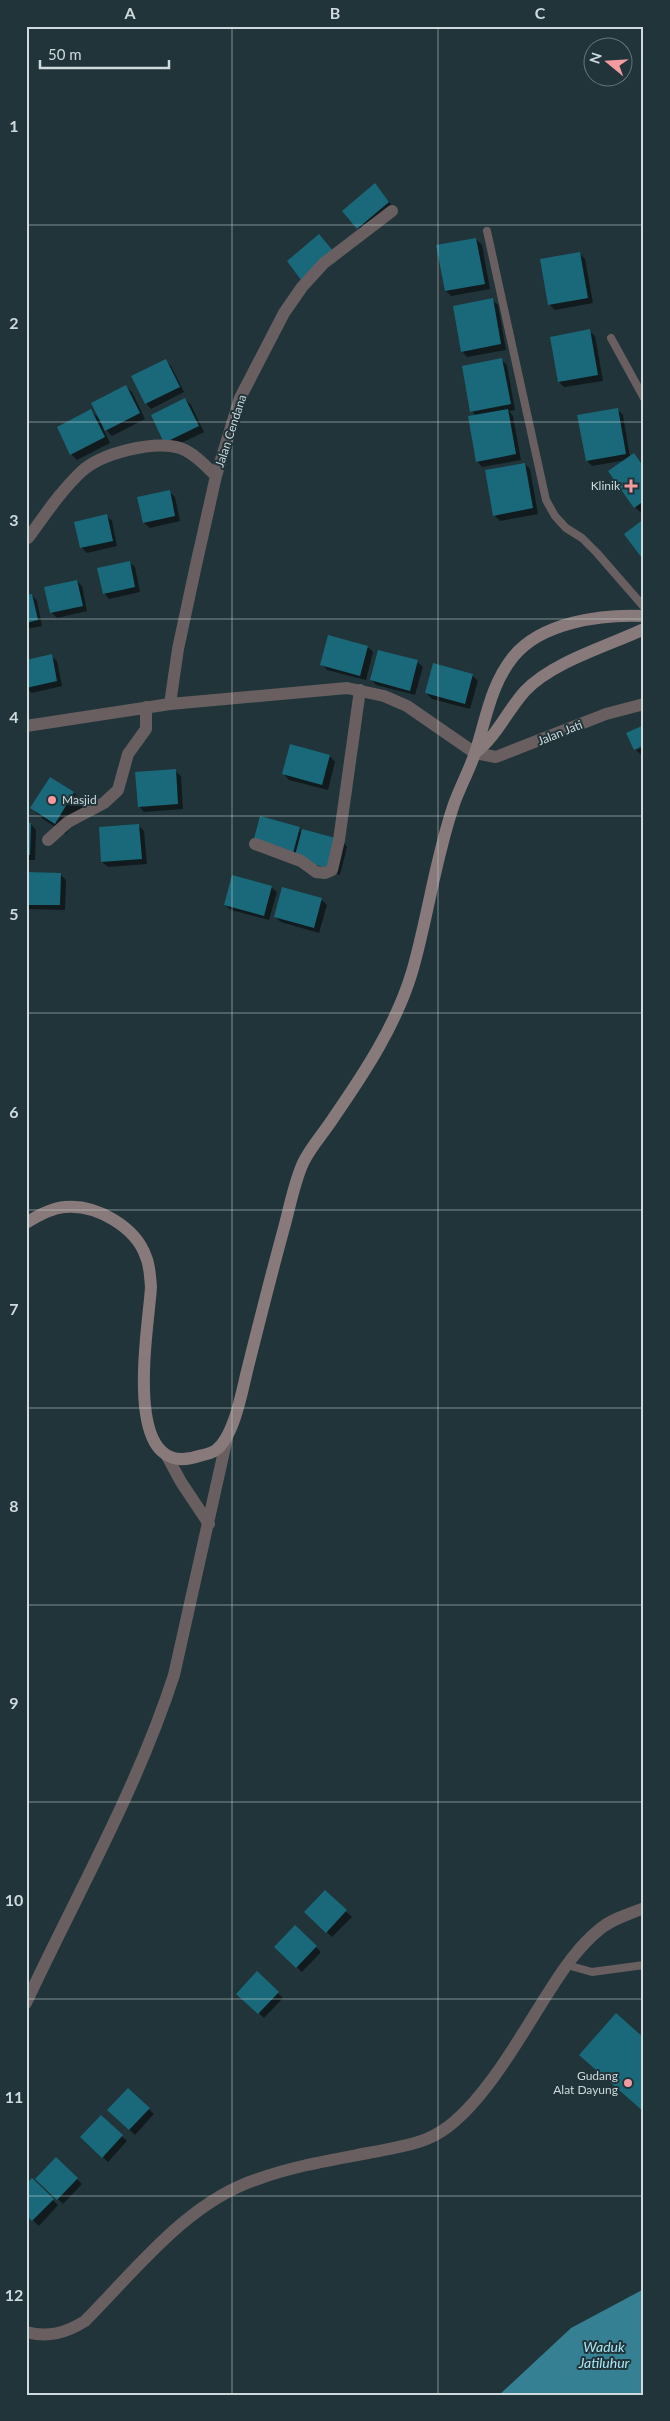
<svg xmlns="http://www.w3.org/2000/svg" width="670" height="2421" font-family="Lato,sans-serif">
<rect width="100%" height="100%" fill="#203439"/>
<path fill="#358092" d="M644,2289v106h-145l72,-67z"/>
<path fill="#0007" d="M380,191l14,17 -31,26 -5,-6z
M476,239l6,6 8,44 -39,7 -5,-5z
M579,253l6,6 8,44 -38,7 -6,-6z
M492,300l6,5 8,45 -39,7 -5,-6z
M589,331l6,5 8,45 -39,6 -5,-5 -8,-44z
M165,360l6,6 13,26 -33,17 -5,-6z
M502,360l5,5 8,45 -6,1 4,5 8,44 -39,7 -5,-6 -1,-45 -4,-5z
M126,387l6,5 13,27 -33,17 -10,-10 8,17 -33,17 -6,-6 20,-43 10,9z
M185,399l6,6 13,27 -33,16 -6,-5z
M617,409l6,6 7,42 4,-2 10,10v51l-9,-9 -25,-36 16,-11 -34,6 -5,-5z
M525,464l5,5 8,45 -38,7 -6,-6z
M169,491l6,6 5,24 -30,7 -6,-5 -5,-25z
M106,516l6,5 5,25 -30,7 -6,-6z
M129,562l6,5 5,25 -31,7 -5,-6z
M77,581l5,5 5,25 -30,7 -6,-6z
M32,595l5,6 5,25 -16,3v-32z
M368,647l5,5 -7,28 -39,-10 -5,-6z
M51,656l6,5 5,25 -30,7 -6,-5z
M417,662l6,5 -8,28 -39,-10 -5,-6z
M472,675l6,6 -8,28 -38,-10 -6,-6z
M291,746l39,10 5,6 -7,28 -39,-10 -5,-6z
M644,747v6l-4,1 -4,-4z
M175,771l6,5 2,33 -39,3 -5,-6z
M50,778l24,15 11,11 -19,30 -23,-15 -11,-11z
M26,824h5l5,6 -1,30h-9z
M139,826l5,5 3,33 -39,3 -6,-5z
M299,828l4,4 39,9 5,6 -7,28 -81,-23z
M26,874h34l6,6 -1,30 -39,-1z
M271,887l6,5 -8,28 -38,-10 -6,-5z
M321,899l6,6 -8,28 -38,-11 -6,-5z
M325,1892l27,25 -20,20 -26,-25z
M295,1927l26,25 -19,20 -26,-25z
M257,1973l26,25 -19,20 -26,-24z
M128,2089l26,25 -19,21 -26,-25z
M101,2117l26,24 -19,21 -26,-25z
M57,2159l25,25 -19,20 -26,-25z
M32,2180l26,25 -19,21 -13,-12z"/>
<path fill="#19697b" d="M375,183l14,19 -32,27 -15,-18z
M319,234l15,18 -33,28 -14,-19z
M476,238l9,46 -40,7 -9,-46z
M580,252l8,46 -40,7 -8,-46z
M493,298l8,46 -40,8 -8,-46z
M590,329l8,46 -40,7 -8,-45z
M502,358l9,46 -41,8 -8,-46z
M166,359l14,28 -35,17 -14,-28z
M126,385l14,28 -35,18 -14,-28z
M185,398l14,28 -35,17 -13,-28z
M618,408l8,46 -40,7 -9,-46z
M91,409l14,28 -35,18 -13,-28z
M508,409l8,45 -40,8 -8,-46z
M634,453l10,14v34l-10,7 -26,-37z
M525,463l8,45 -40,8 -8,-46z
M170,490l5,26 -32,7 -6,-26z
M107,514l6,27 -33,7 -6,-26z
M644,519v42l-20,-27z
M130,561l5,26 -32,7 -6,-26z
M77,580l6,26 -33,7 -6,-26z
M32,594l6,26 -12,3v-28z
M328,635l40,11 -8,30 -40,-11z
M378,650l40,10 -8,31 -40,-11z
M52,654l5,27 -31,7v-28z
M433,663l40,11 -8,30 -40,-11z
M644,725v20l-10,5 -8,-17z
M290,744l40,11 -8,30 -40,-11z
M176,769l2,35 -40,3 -3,-35z
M50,777l24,15 -19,32 -25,-16z
M260,816l40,11 -8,30 -40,-11z
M26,823h5l-1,32h-4z
M139,824l3,35 -41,3 -2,-35z
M302,829l41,11 -9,30 -40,-11z
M26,872l35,1 -1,32h-34z
M232,875l40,11 -8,30 -40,-11z
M282,887l40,11 -8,30 -40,-11z
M325,1890l22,20 -21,23 -22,-21z
M295,1925l22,21 -21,22 -22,-21z
M257,1971l22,21 -21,22 -22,-20z
M616,2013l28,25v74l-65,-57z
M128,2088l22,20 -21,22 -22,-20z
M101,2115l22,20 -21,23 -22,-21z
M56,2157l22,21 -21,22 -22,-21z
M32,2178l22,21 -22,22 -6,-6v-31z"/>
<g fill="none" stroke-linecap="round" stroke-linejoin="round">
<path stroke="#695f60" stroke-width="8" d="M487,231l59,269 9,16 11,12 16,10 15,15 47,54
M611,338l33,60
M567,1965l25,7 52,-7"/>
<path stroke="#695f60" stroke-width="12" d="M28,538c17,-23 32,-46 53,-66 20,-19 73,-32 99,-24 14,5 26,18 36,28
M170,704l8,-55 18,-84 20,-89 24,-78 44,-85 18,-26 22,-24 68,-52
M26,726l144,-22 177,-16 37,8 23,10 68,47 21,4 110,-43 38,-10
M48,840l20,-18 36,-19 14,-13 10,-36 18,-25v-22
M255,844l46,17 15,11 9,1 7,-3 7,-30 21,-150
M167,1456l14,26 28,42
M26,2003c51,-109 111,-214 148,-328l53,-237
M26,2332c22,6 40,1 59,-11 51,-51 102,-119 173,-142 36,-13 73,-19 110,-26 29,-6 57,-8 81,-27 39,-30 74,-94 101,-136 14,-22 29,-44 50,-61 12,-10 29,-15 44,-21"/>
<path stroke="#88797a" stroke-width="12" d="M475,753c22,-17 32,-42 50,-62 27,-29 83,-45 119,-62
M26,1223c11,-7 26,-15 39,-16 31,-3 71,20 81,50 4,9 4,20 5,30 -2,39 -32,196 48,169 5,-1 13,-3 17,-6 18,-13 26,-59 31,-79 12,-48 24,-96 37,-143 6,-22 10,-45 19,-65 8,-17 21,-30 31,-46 31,-45 62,-92 78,-145 16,-55 23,-113 42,-168 6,-17 15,-33 21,-51 11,-33 15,-67 38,-96 28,-35 89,-43 131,-41"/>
</g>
<path fill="none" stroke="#cedadd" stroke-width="1" stroke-opacity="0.55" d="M232,26v2369M438,26v2369M26,225h618M26,422h618M26,619h618M26,816h618M26,1013h618M26,1210h618M26,1408h618M26,1605h618M26,1802h618M26,1999h618M26,2196h618"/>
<g fill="#f49aa1" stroke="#203439" stroke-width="2">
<path d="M628.5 478.5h5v5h5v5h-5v5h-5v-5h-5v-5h5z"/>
<circle cx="52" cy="800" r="5"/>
<circle cx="628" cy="2083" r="5"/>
</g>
<g text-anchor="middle" stroke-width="4" stroke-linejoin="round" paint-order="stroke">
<g font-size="12" fill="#cedadd" stroke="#203439">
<text transform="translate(231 431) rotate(-72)" y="4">Jalan Cendana</text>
<text transform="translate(560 733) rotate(-22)" y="4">Jalan Jati</text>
</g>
<g font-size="12" fill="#cedadd" stroke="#203439" text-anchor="end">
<text x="620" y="490">Klinik</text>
<text x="62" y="804" text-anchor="start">Masjid</text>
<text x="618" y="2080">Gudang<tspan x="618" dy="14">Alat Dayung</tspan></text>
</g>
<g font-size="14" font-style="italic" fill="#abe7f7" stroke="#203439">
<text x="604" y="2352">Waduk<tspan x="604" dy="16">Jatiluhur</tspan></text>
</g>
</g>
<rect width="670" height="2421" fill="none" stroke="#203439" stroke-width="55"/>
<g transform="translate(608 62) rotate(288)"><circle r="24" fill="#203439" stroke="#66767b"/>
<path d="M0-4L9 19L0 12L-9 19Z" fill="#f49aa1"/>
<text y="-8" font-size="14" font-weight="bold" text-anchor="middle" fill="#cedadd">N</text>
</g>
<path d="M40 60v8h129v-8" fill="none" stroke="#cedadd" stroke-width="2.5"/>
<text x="48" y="60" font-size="15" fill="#cedadd" stroke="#203439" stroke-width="4" paint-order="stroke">50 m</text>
<rect x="28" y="28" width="614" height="2366" fill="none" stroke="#cedadd" stroke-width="2"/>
<g font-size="16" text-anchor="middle" font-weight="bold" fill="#cedadd">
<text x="130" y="19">A</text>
<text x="335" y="19">B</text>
<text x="540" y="19">C</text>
<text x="14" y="132">1</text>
<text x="14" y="329">2</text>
<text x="14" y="526">3</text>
<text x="14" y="723">4</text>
<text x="14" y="920">5</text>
<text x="14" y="1118">6</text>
<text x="14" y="1315">7</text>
<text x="14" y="1512">8</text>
<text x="14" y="1709">9</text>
<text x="14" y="1906">10</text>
<text x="14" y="2103">11</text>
<text x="14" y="2301">12</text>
</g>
</svg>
